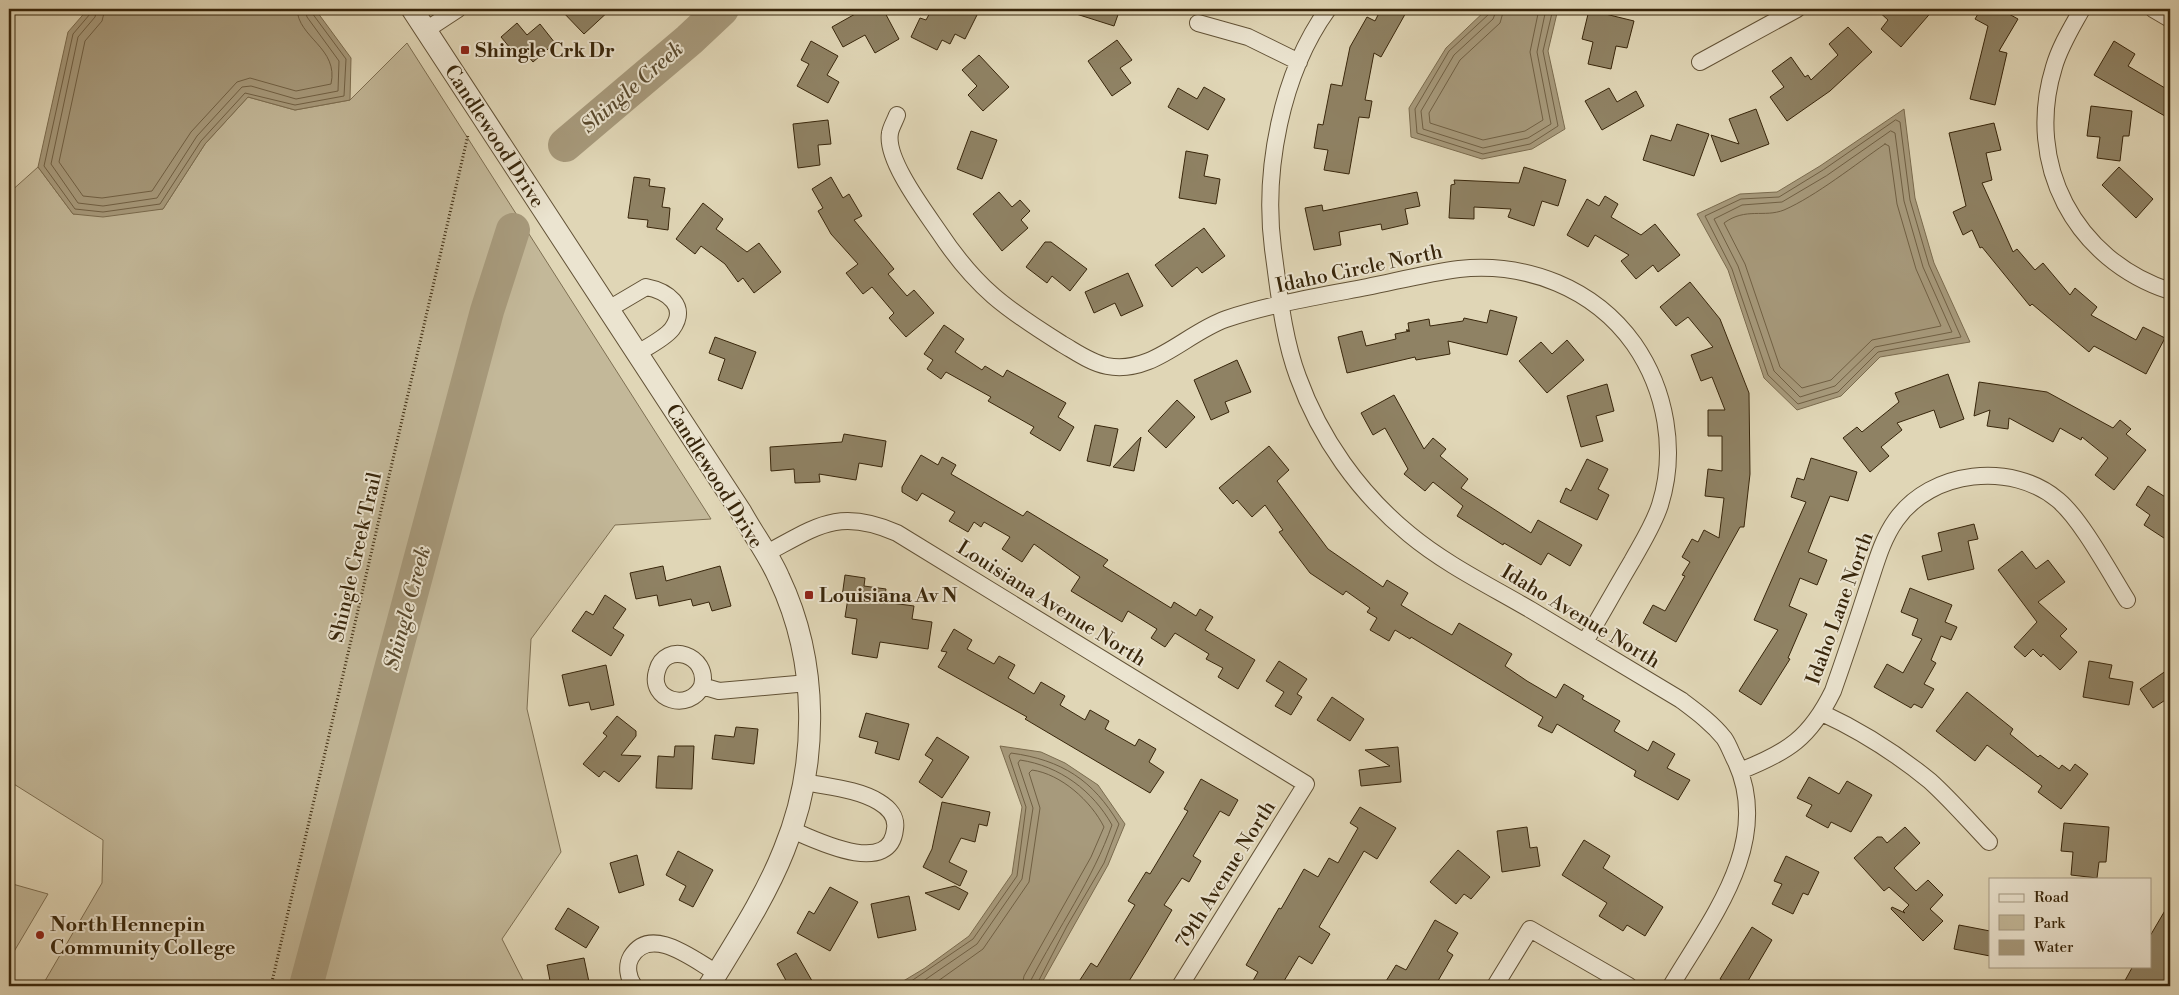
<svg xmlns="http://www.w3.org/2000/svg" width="2179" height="995" font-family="'Libre Bodoni',serif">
<rect width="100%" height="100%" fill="#e0d6b6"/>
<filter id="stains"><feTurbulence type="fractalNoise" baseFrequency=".004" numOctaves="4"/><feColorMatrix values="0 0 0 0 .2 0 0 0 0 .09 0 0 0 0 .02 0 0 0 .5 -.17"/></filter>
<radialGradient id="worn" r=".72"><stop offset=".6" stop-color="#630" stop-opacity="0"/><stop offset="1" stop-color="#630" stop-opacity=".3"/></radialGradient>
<path fill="#c3b899" stroke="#7e6f52" d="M407,43l304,476 -96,6 -84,114 -4,70 34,143 -59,87 24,47h-484l60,-103 1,-43 -94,-59v-588l29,-26 35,47 90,-5 42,-65 43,-47 47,13 55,-10z
M9,883l39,11 -39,66z"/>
<path fill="#a79a7c" stroke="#7b6c4f" d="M88,9h227l36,49 -1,42 -55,10 -47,-13 -43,47 -42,65 -60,8 -30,-3 -35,-47 30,-135z
M1487,9h71l-10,42 17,78 -33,20 -50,10 -71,-22 -2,-29 37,-60z
M1904,109l11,89 19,65 36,79 -90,15 -39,39 -44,14 -33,-32 -36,-108 -31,-56 43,-20 37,-2 43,-26z
M1000,746l41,6 24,11 33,22 27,39 -17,41 -68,121h-145l30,-18 44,-32 43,-62 10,-67z"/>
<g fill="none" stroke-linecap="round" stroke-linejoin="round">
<path stroke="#706044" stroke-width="1" d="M91,9l-1,5 -17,20 -29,132 31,43 28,3 57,-8 41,-63 44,-48 50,12 49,-9 2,-37 -34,-46 -1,-4
M97,9l-2,8 -17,20 -27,127 27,39 25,3 54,-8 40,-62 45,-49 9,-1 45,13 42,-8 1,-30 -32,-44 -2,-8
M105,9l-3,12 -17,20 -26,121 24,34 19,2 50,-7 39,-59 46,-50 13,-4 46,13 35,-7c8,-36 -33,-46 -34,-75
M1491,9l-2,5 -40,37 -34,58 2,24 66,21 47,-10 28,-18 -15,-75 10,-42
M1497,9l-4,10 -39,36 -33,56 2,18 60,19 45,-10 23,-14 -14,-72 9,-43
M1504,9l-4,14 -40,37 -31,53 1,10 53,17 42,-9 18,-11 -13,-68 9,-43
M1896,120l4,2 10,78 19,65 32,72 -83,15 -40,40 -40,12 -30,-29 -36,-106 -27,-53 36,-17 38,-2 44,-27z
M1891,131l4,2 9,68 19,66 29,65 -77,15 -40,39 -35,11 -26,-26 -36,-105 -24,-47 28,-14 40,-3 44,-26z
M1885,144l4,2 8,58 19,65 25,57 -69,14 -41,40 -29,8 -22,-21 -35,-103 -21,-41c22,-16 40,-5 60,-13 32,-14 72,-46 101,-66z
M904,986l69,-47 44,-63 9,-69 -17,-51 2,-3c51,7 82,27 108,71l-15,39 -37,63 -31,60
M916,986l61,-42 45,-65 11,-71 -15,-45 2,-3c40,6 73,31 92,65 -18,52 -55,105 -81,155l-1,6
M931,986l52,-37 46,-67 11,-74 -11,-35 3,-3c29,4 59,31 72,57l-13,30 -67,119 -2,10"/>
<path stroke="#a79a7c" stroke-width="34" d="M565,145l124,-105 33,-31
M306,986l181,-675 26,-81"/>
</g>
<path fill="#8f8264" stroke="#38260b" d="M560,9h51l-27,25z
M864,9h19l16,30 -24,14 -10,-18 -22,12 -11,-20z
M932,9h48l-15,30 -10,-5 -5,10 -8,-4 -5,10 -26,-13 9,-19 6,2z
M1071,9h49l-6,17 -44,-14z
M1381,9h27l-27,48 -7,-4 -9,47 7,1 -3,17 -10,-1 -10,57 -25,-4 4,-20 -14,-2 4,-24 5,1 8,-41 11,2 8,-39 17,-30 8,4z
M1876,9h58l-33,38 -20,-18 7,-9z
M1981,9h31l-3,5 9,5 -19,32 8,2 -12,52 -25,-6 18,-73 -13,-7z
M1589,10l45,11 -7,27 -11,-2 -5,23 -23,-5 5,-22 -11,-3z
M517,23l10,12 13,-11 15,19 -22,19 -11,-13 -7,5 -14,-17z
M1848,27l24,25 -42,39 -43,30 -17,-24 14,-10 -12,-16 19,-14 14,20 3,-2 3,5 27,-25 -9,-11z
M1117,40l15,20 -12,8 11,15 -19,13 -24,-35z
M811,41l27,15 -11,19 12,7 -11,21 -31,-17 12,-22 -8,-4z
M2114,41l21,13 -7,12 42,25v28l-76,-44z
M979,55l30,32 -26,24 -15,-16 9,-9 -15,-16z
M1204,87l21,12 -17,31 -40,-23 10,-19 19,11z
M1609,88l8,14 19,-11 8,15 -42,24 -17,-29z
M2091,106l41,5 -3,25h-6l-3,25 -23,-3 3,-21 -13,-1z
M1756,109l13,35 -48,18 -10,-27 28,9 -10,-25z
M828,120l3,24 -13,1 2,20 -22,3 -5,-44z
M1994,123l7,27 -15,3 6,27 -10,3 31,69 4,-3 18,21 8,-7 27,32 5,-7 22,19 -6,8 45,25 7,-13 22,11 -19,36 -52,-28 -5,6 -57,-48 -2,2 -48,-59 -2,1 -8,-18 -9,5 -10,-23 13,-6 -17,-73z
M1677,124l32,10 -15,42 -51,-16 8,-25 20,6z
M971,131l26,9 -15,39 -25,-10z
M1186,151l22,4 -4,21 16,3 -4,25 -37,-6z
M1524,167l42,13 -8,26 -16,-5 -8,25 -26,-9 3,-8 -37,-2v12l-25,-1 2,-33 4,-1 -1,-4 65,3z
M2119,167l34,32 -17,19 -34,-33z
M634,177l16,2 -1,7 16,2 -3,19 8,1 -2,22 -21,-3 1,-7 -20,-2z
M831,177l12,21 6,-4 13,22 -8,4 40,49 -6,5 19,22 7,-6 20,23 -28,24 -17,-19 5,-5 -22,-26 -9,7 -17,-21 12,-9 -27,-30 -13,-23 5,-3 -11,-19z
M999,192l13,15 8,-7 10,11 -9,9 7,8 -26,23 -29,-37z
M1417,192l3,14 -15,3 3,15 -26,6 -1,-6 -42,8 2,13 -27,5 -9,-42 17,-3 1,6z
M1605,196l13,8 -7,13 30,18 14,-11 25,31 -22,17 -5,-7 -17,14 -15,-18 8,-6 -34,-20 -7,12 -21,-12 20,-36 12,7z
M703,203l20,16 -7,10 31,23 12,-9 22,29 -27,21 -11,-15 -5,4 -13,-18 -24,-18 -6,8 -19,-15z
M1204,228l21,28 -23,17 -5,-6 -25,20 -17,-22z
M1045,242h6l36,27 -17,22 -18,-15 -5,7 -21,-16z
M1128,273l15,33 -22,10 -6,-13 -21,10 -9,-21z
M1690,282l30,37 29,74 1,81 -6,53h-4l-64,115 -33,-19 10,-18 12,6 20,-35 -3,-1 8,-13 -8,-5 10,-18 6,3 6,-12 15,8 5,-40 -19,-2 3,-27 14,2v-35h-14v-26h17l-13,-33 -11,4 -10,-26 22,-8 -25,-30 -12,9 -16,-19z
M1490,310l27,7 -10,38 -59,-14 2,13 -34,6 -1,-3 -68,16 -9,-36 24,-6 4,15 30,-7 -1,-5 15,-3 -4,-1h3l-1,-7 21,-4 1,7 33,-5 1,-3 23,5z
M944,325l20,14 -9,13 27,18 3,-4 18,11 4,-7 59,33 -8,14 16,10 -14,24 -30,-18 4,-6 -46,-26 3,-4 -45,-25 -5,7 -14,-10 6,-9 -9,-6z
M715,337l41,15 -14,37 -24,-9 7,-21 -16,-6z
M1567,340l17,20 -37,33 -28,-32 22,-19 11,12z
M1237,360l14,32 -26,10 4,10 -18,8 -17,-40z
M1948,374l16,45 -24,9 -6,-18 -37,13 5,7 -21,17 8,9 -19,16 -27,-34 14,-11 5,5 37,-30 -4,-9z
M1979,382l68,10 66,36 7,-8 11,9 -5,5 20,16 -32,40 -19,-15 13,-17 -26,-21 -1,3 -21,-12 -7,14 -44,-24 -1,11 -21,-3 3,-16 -16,6z
M1607,384l7,27 -18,5 7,25 -22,6 -14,-51z
M1394,395l30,54 9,-11 13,11 -6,7 28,23 -7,9 70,45 7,-13 44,25 -12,21 -22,-13 -7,12 -37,-22 -1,2 -46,-29 6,-10 -30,-24 -8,9 -21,-17 4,-5 -23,-41 -12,7 -12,-22z
M1177,400l18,17 -29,31 -18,-17z
M1095,425l23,4 -8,37 -23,-5z
M844,434l42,7 -4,26 -23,-4 -3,17 -37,-6 1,8 -25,1 -1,-14 -23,2 -1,-24 72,-5z
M1141,437l-7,34 -21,-4z
M1269,446l20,24 -12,11 51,68 55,38 4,-7 21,13 -7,12 28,17 23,13 7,-12 53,31 -7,12 22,15 29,17 8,-14 20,12 -2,3 38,22 -6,10 34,20 5,-10 22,13 -8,14 23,12 -12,20 -44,-24 2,-5 -79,-47 -5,9 -14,-7 5,-9 -132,-80 -1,2 -15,-9 -6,11 -19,-11 7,-12 -10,-6 3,-4 -24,-17 -3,4 -33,-22 -31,-41 4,-2 -18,-25 -13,12 -15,-17 -4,4 -14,-16z
M921,455l17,10 4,-8 14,8 -5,9 72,42 4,-5 51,31 30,18 -5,6 68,42 3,-6 22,14 4,-7 13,8 -8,13 50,30 -17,29 -20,-12 5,-9 -17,-9 3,-5 -34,-21 -10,14 -14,-9 6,-9 -29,-18 -6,11 -51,-31 9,-14 -46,-33 -12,18 -20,-13 8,-12 -26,-15 -3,5 -7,-5 -6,10 -19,-11 6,-9 -33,-19 -5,8 -15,-9v-5z
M1811,458l46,14 -9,29 -18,-5 -22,56 19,8 -10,25 -17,-7 -11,28 18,8 -19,44 2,1 -29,46 -22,-14 39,-61 -24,-10 52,-118 -15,-5 6,-19 7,2z
M1587,459l21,10 -10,20 11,6 -12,25 -37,-18 6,-14 5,3z
M2148,486l22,14v42l-26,-17 6,-10 -14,-10z
M1974,524l4,15 -10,2 6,28 -46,11 -6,-24 20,-5 -4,-18z
M2022,551l14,18 12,-9 17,22 -27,20 29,27 -7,7 17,16 -17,18 -17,-16 -2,3 -8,-8 -8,8 -11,-10 23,-25 -39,-52z
M663,566l3,15 54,-15 11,40 -19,5 -3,-9 -16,4 -2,-7 -32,7 -2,-11 -21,4 -6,-26z
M845,575l20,3 -1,8 22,3 -2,13 30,4 -2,13 20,3 -4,27 -48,-7 -3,16 -25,-4 5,-35 -12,-2 3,-19 -6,-1z
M1910,588l42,17 -7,17 12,5 -6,13 -10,-4 -10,24 5,3 -12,21 10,5 -12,19 -8,-4 -3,4 -37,-21 13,-23 16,9 19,-34 -10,-4 6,-16 -17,-7z
M605,595l21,14 -13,19 11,7 -13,21 -39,-25 14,-20 7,4z
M954,629l18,11 -5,9 27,15 5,-8 16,9 -7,13 26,16 7,-12 24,14 -5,9 25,15 5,-10 19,11 -4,8 30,17 4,-7 17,10 -7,13 15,10 -14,21 -125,-74 2,-2 -89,-50 9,-15 -6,-1z
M1279,661l28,18 -10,15 5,3 -11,18 -16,-9 9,-14 -18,-11z
M2089,661l23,4 -3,13 24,4 -4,23 -46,-8z
M606,665l8,40 -23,5 -2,-8 -20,4 -7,-31z
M2170,668v29l-17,11 -13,-19z
M1967,692l46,37 -3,5 28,23 2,-2 19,14 3,-4 8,6 5,-7 13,10 -27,35 -23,-17 4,-6 -55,-41 -12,16 -39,-30z
M1332,697l32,22 -14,22 -33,-21z
M866,713l43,11 -10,36 -24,-7 3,-11 -19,-5z
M617,716l19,15v5l-15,19 20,1 -22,26 -15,-11 -5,6 -16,-13 24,-28 -4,-3z
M736,727l22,2 -4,35 -42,-5 3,-24 19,2z
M937,737l32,20 -27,41 -23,-16 14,-22 -8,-5z
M675,746h19l-2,43 -36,-1 2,-32 16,1z
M1398,747l3,35 -40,4 -2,-16 31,-4 -25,-16z
M1809,777l30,17 8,-13 25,14 -21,37 -20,-10 -3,6 -22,-12 6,-11 -15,-7z
M1201,779l37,21 -9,16 -9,-5 -27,45 8,5 -12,21 -7,-4 -18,27 8,5 -25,42 -21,34h-50l15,-23 6,4 38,-62 -7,-4 18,-29 4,2 38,-63 -4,-2z
M942,802l48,10 -3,14 -8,-2 -4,18 -14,-4 -12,24 18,9 -7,15 -37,-19 9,-18z
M1360,807l36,21 -19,31 -13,-8 -45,76 11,7 -18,30 -13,-8 -18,30h-31l8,-14 -12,-7 33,-57 2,1 23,-40 14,8 11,-19 9,5 20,-35 -8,-5z
M2064,823l45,4 -3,35h-7l-2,16 -26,-3 2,-23 -12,-1z
M1527,827l3,21 7,-1 3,19 -38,6 -5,-41z
M1905,827l15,16 -26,25 22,23 12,-11 15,15 -13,14 13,12 -20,20 -32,-32 1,-2 13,6 -2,-2 6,-6 -20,-18 -5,4 -30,-33 23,-21h5l5,6z
M1584,840l26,16 -7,12 60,39 -18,29 -18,-11 -4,6 -24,-15 8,-13 -45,-28z
M1458,850l32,27 -19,22 -7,-5 -8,10 -26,-22z
M678,851l35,19 -20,37 -14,-7 7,-14 -20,-11z
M637,855l7,30 -25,8 -9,-30z
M1786,856l33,16 -11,23 -5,-2 -10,21 -21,-10 10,-20 -8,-3z
M955,886l13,7 -9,17 -34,-17z
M830,887l28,15 -28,49 -33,-18 12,-22 5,3z
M909,896l7,34 -38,8 -7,-34z
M2170,902v84h-48l11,-20h17v-30z
M568,908l31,19 -13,21 -31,-19z
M1435,920l23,13 -11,18 6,4 -18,31h-52l13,-21 10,5z
M1959,925l31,6v25l-36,-7z
M1752,927l20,13 -27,46h-13l-12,-7z
M796,953l19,33h-26l-12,-22z
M584,958l5,24 -20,4h-18l-4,-21z"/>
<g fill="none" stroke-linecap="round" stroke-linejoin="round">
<g stroke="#625236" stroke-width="18">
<path id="minor" d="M1328,9c-47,65 -65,162 -55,240 6,43 10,88 25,128 22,61 61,116 111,157 36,30 81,52 122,76 50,30 100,60 150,90 16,12 31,23 43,38 5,7 8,17 12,24 37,81 -26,158 -65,224
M2082,9c-10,18 -22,37 -28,58 -30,97 21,193 116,224
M2153,9l17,10
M1198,23l50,14 51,25
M426,30l32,-21
M1700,62l97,-53
M897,115c-2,6 -6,12 -7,18 -5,26 34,77 49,99 37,56 67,77 123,112 14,8 29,19 45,22 45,9 79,-33 119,-47 45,-15 94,-23 141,-32 30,-6 61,-14 92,-18 68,-7 135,19 175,75 32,46 43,107 26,161 -6,19 -18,38 -28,56 -16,27 -31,54 -47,81
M607,310l39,-23c21,4 43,19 26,42 -8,10 -25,18 -36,25
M765,554c51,-27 73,-47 132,-21l409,251 -126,202
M702,686c-12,26 -54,15 -45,-15 8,-31 53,-16 45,15l17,5 89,-8
M1822,713c39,18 75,41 108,68 21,19 40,41 59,61
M1740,771c48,-19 70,-33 93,-80 12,-34 23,-67 34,-101 8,-23 14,-49 29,-70 35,-50 116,-59 162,-20 23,19 52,73 69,100
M792,830c25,11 98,47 103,-1 2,-12 -6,-21 -16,-27 -21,-13 -51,-15 -74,-20
M634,986c-6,-8 -8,-20 -3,-29 20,-33 63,3 86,16
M1495,986l35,-57 99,57"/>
</g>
<g stroke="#625236" stroke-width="23">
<path id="tertiary" d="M412,9l329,503c12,22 28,43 38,66 40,84 40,187 5,272 -19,48 -49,93 -75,136"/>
</g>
<path stroke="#38260b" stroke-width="3" stroke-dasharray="1 2.5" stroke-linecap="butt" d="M271,986l197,-851"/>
<use href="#minor" stroke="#ebe4d0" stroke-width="16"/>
<use href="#tertiary" stroke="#ebe4d0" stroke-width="21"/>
</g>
<g fill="#8f2418" stroke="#ebe4d0" stroke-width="2">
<rect x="460" y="45" width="10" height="10" rx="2.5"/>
<rect x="804" y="590" width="10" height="10" rx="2.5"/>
<circle cx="40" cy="935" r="5"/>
</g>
<g text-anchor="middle" stroke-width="4" stroke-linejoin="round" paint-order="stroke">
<g font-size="20" font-weight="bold" fill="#38260b" stroke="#ebe4d0" text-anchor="start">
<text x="475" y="57">Shingle Crk Dr</text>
<text x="819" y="602">Louisiana Av N</text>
<text x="50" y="931">North Hennepin<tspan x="50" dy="23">Community College</tspan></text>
</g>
<g font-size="20" fill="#38260b" stroke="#ebe4d0">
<text transform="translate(495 136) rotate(57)" y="7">Candlewood Drive</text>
<text transform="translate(1359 268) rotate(-12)" y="7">Idaho Circle North</text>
<text transform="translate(715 476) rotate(58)" y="7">Candlewood Drive</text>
<text transform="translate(355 557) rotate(-77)" y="7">Shingle Creek Trail</text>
<text transform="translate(1052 603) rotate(32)" y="7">Louisiana Avenue North</text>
<text transform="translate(1839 608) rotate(-70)" y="7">Idaho Lane North</text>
<text transform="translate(1581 616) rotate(31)" y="7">Idaho Avenue North</text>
<text transform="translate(1225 874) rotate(-58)" y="7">79th Avenue North</text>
</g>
<g font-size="21" font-style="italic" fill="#59492d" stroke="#ebe4d0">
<text transform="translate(632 87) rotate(-41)" y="7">Shingle Creek</text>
<text transform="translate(407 608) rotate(-75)" y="7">Shingle Creek</text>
</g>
</g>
<rect width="2179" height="995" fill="none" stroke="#e0d6b6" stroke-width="30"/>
<rect x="10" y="10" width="2159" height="975" fill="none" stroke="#38260b" stroke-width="2.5"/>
<rect x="15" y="15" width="2149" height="965" fill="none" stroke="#38260b"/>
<rect x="1989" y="878" width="162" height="90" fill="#ebe4d0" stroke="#a39881"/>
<rect x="1999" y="894" width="25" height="8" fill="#ebe4d0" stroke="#a39881"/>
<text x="2034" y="902" font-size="15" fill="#38260b">Road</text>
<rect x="1999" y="915" width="25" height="15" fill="#c3b899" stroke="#a39881"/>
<text x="2034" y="928" font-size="15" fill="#38260b">Park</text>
<rect x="1999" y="940" width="25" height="15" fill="#a79a7c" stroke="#a39881"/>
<text x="2034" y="952" font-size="15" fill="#38260b">Water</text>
<rect width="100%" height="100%" filter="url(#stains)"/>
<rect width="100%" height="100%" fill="url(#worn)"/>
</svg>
